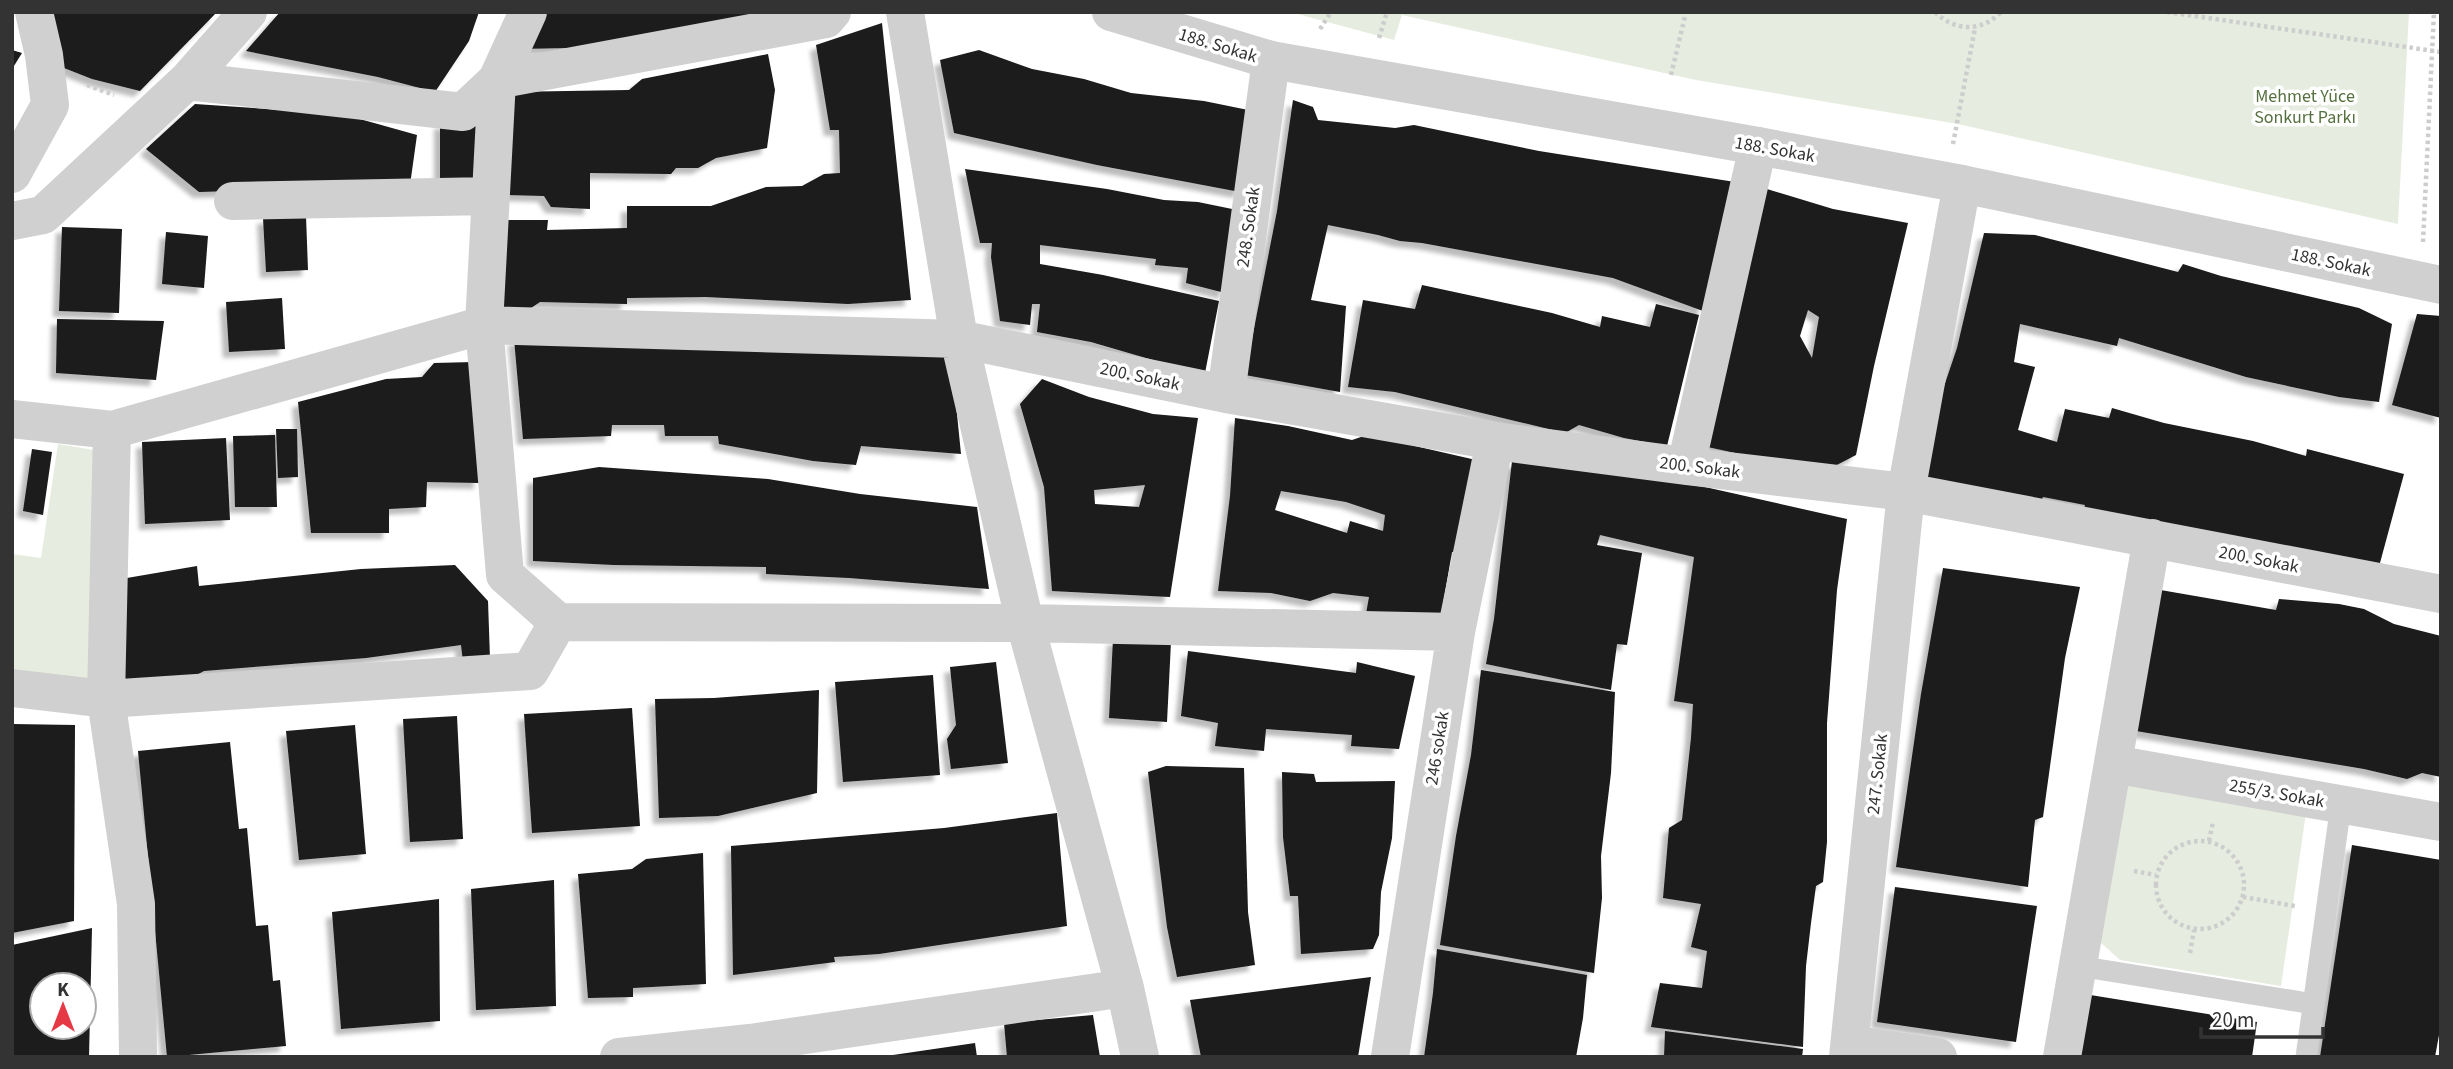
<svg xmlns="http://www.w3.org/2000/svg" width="2453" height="1069" font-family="'Source Sans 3',sans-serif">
<defs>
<filter id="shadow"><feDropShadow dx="-6" dy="6" stdDeviation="2" flood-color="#0004"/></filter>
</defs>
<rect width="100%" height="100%" fill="#fff"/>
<path fill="#e6ecdf" d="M1290,12h1119l-11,212 -440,-100 -262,-44 -294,-65 -8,25z
M58,444l42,7 -5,235 -83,-14v-118l29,4z
M2126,781l180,32 -25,173 -161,-26 -21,-19z"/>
<path fill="#1a1a1a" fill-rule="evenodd" filter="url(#shadow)" d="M50,12h167l-77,79 -48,-12 -33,-13z
M280,12h199l-10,29 -34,51 -57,-15 -132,-26z
M534,12h239l-154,35 -102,2z
M882,23l29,277 -63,4 -142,-7 -79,1v6l-87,-2 -9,6h-40l8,-88h49l-1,10 80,-2v-22h84l55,-19 36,-1 22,-12 16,-1 -1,-43h-9l-14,-85z
M12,50l10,3 -10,16z
M979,50l53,19 52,10 47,14 73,8 54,11 -18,80 -143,-27 -143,-32 -14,-73z
M768,54l7,36 -8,58 -51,10 -18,10h-22l-5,6 -81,-1v36l-39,-2 -7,-11 -41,-1 3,-103 123,-2 13,-11z
M1293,100l20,7 5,13 77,8 19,-3 125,26 196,31 -32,129 -90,-33 -191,-35 -22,-2 -22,-6 -50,-10 -17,75 35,6 -6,86 -95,-17 32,-164z
M195,104l147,10 75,21 -7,50 -211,7 -53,-43z
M440,123h42v59h-42z
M965,169l142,20 57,11 34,2 39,8 -12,83 -39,-10 2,-15 -33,-3 1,-6 -116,-14v19l63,11 116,26 -14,72 -28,-6 -86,-25 -54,-10 3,-28h-8l-2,21 -30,-4 -9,-64 1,-14h-12z
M1767,189l66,20 75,14 -34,143 -18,89 -25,13 -45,-4 -83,-18zM1808,310l11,7 -7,41 -12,-22z
M306,216l2,54 -42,2 -3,-54z
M62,227l60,2 -3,84 -60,-2z
M166,232l42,4 -4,52 -42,-4z
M1984,233l51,2 143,37 5,-8 38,12 138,32 33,16 -13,78 -40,-5 -93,-20 -127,-39 -2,8 -97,-22 -6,38 21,5 -17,63 39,12 8,-33 44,9 3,-10 52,15 89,18 53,15 1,-7 97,25 -27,100 -294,-61 2,-8 -42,-8 -5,11 -120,-28 19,-73 20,-59z
M1422,285l130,28 48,14 2,-11 48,11 6,-23 43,11 -32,131 -43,-8 -45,-13 -14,8 -170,-41 -47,-5 15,-87 52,9z
M282,298l3,51 -56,3 -3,-50z
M2417,314l24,2v102l-49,-13z
M57,319l107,2 -8,59 -100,-7z
M514,339l437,15 10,100 -100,-8 -5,19 -43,-4 -94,-17 -1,-8h-53l-1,-11h-52l-1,11 -88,3z
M474,362l6,121 -53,-1 -1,25 -37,2v24h-78l-13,-131 88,-23 36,-2 12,-14z
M1042,379l47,18 64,17 45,4 -28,179 -118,-6 -8,-104 -24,-83zM1145,485l-6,22 -44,-3 -1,-14z
M1235,418l53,8 64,14 15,-5 109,25 -18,92h-6l-12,69 -74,-7 3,-17 -36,-4 -23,8 -39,-8 -53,-2 12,-95zM1281,491l65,11 39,13 -2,16 -33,-10 -3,12 -72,-23z
M276,429h21l1,48 -20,1z
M275,435l2,72h-42l-2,-71z
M226,438l4,82 -85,4 -3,-82z
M32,449l20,3 -9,63 -20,-4z
M1512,461l193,26 142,32 -10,71 -10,133v119l-4,40 -7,4 -5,37 -5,43 -3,81 -152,-20 9,-44 42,5 5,-37 -16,-4 10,-43 -38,-6 6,-70 13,-8 9,-82 2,-34 -19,-3 20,-144 -94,-22 -3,10 45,8 -15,92 -10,-1 -6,46 -125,-26 8,-45z
M599,467l169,12 92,15 117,13 12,82 -140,-11 -83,-4v-7l-152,-2 -81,-4v-83z
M455,565l33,36 2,58 -27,3 -2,-17 -95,13 -162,13 -15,8 -68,2v-102l76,-13 2,20 162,-17z
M1943,568l137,19 -15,71 -22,159 -8,3 -7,67 -132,-20 25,-173z
M2149,588l127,22 3,-11 60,5 25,5 30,15 47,12v141l-19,-4 -15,6 -43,-10 -240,-40z
M1113,639l58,3 -4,80 -58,-4z
M1188,651l168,22 1,-11 58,14 -16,73 -48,-3 1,-11 -86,-6 -2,22 -49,-5 3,-23 -37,-7z
M996,662l12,101 -57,6 -4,-30 9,-14 -6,-58z
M1481,670l134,22 -4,81 -10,83 1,42 -8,75 -154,-28 16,-109 15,-81z
M933,675l7,100 -97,7 -8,-100z
M819,690l-2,103 -99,23 -59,2 -4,-119 59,-1z
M632,708l8,118 -108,7 -8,-119z
M457,716l6,123 -53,3 -7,-123z
M12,724l63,1 -1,196 -62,12z
M355,725l11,129 -67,6 -13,-129z
M230,742l9,87 8,-1 9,98 12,-1 5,56 7,-1 6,66 -119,11 -29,-306z
M1166,766l78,2 4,144 7,53 -78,12 -10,-50 -19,-155z
M1282,772l32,2 2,8 79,-1 -3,57 -11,54 -2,43 -6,14 -72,5 -3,-58h-8l-7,-59z
M1057,813l10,113 -188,28 -45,3 1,5 -102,13 -2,-129 213,-18z
M2352,845l89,15v164l-6,33h-115z
M703,853l3,131 -73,4v9l-45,1 -10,-124 54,-5 14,-10z
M554,880l2,126 -80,4 -5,-121z
M1895,887l142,19 -21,136 -139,-20z
M439,899l1,122 -99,8 -9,-117z
M92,928l-3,129h-77v-112zM42,985h42v42h-42z
M1437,949l150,26 -4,43 -7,39h-152l9,-64z
M1371,977l-13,80h-157l-11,-57z
M2078,993l179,29 -5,35h-184z
M1093,1015l7,42h-93l-3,-34z
M1665,1031l138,18 -1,8h-138z
M975,1043l2,14h-84v-2z"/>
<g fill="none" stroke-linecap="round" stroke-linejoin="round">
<path stroke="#cdcdcd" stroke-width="4.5" stroke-dasharray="3.5 3.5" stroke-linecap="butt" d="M1935,12c20,20 47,20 66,0
M2167,12l274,40
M1320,29l11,-17
M1379,38l8,-26
M1671,75l15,-63
M87,85l27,10
M1953,144l22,-116
M2423,242l11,-230
M2156 885a44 44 0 1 1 88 0a44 44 0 1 1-88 0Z
M2209,841l4,-19
M2134,871l22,4
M2243,897l52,9
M2190,953l4,-23"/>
<path stroke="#d0d0d0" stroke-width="21" d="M2078,966l236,38
M2306,1057l35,-253"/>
<path stroke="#d0d0d0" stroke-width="38" d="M528,12l-31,68 -13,245 21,250 53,47
M905,12l54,327 66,284 100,365 15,69
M187,81l276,31 34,-32 329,-61 6,-7
M12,174l38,-69 -6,-50 -10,-43
M233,201l257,-5
M12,221l31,-6 144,-134 61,-69
M1226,394l45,-334
M12,419l100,11 372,-105 475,14 267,55 269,47 191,25 220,26 535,102
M112,430l-6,269 30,205 2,153
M1686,466l72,-320
M12,688l94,11 424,-28 28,-49 467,1 431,9
M2113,764l328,58
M1850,1044l88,13
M619,1057l131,-14 375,-55
M1390,1057l66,-425 39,-191
M1848,1057l58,-565 56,-308
M2062,1057l90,-519"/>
<path stroke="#d0d0d0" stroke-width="38" d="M1111,12l160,48 487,86 204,38 479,101"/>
</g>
<g text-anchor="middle" stroke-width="7" stroke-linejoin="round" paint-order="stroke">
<g font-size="18" fill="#333" stroke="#fff">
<text transform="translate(1218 45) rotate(17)" y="6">188. Sokak</text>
<text transform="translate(1775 149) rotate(10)" y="6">188. Sokak</text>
<text transform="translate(1248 227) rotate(-82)" y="6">248. Sokak</text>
<text transform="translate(2331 262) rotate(12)" y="6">188. Sokak</text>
<text transform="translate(1140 376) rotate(12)" y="6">200. Sokak</text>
<text transform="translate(1700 467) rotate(7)" y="6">200. Sokak</text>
<text transform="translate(2259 559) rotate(11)" y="6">200. Sokak</text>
<text transform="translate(1437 748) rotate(-81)" y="6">246 sokak</text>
<text transform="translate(1877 774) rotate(-84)" y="6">247. Sokak</text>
<text transform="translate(2277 793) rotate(10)" y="6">255/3. Sokak</text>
</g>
<g font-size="18" fill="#56703f" stroke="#fff">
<text x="2305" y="102">Mehmet Yüce<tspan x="2305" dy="21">Sonkurt Parkı</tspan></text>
</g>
</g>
<rect width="2453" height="1069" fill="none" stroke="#333333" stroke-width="28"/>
<g transform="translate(63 1006)"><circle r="33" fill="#ffffff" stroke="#adadad" stroke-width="2"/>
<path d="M0-5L12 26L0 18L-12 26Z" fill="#e63946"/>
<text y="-10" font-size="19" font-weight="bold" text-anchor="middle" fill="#333333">K</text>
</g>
<path d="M2201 1027v10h122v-10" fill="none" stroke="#333333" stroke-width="3.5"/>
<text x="2212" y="1027" font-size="21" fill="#333333" stroke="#ffffff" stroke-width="5" paint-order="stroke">20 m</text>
</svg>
